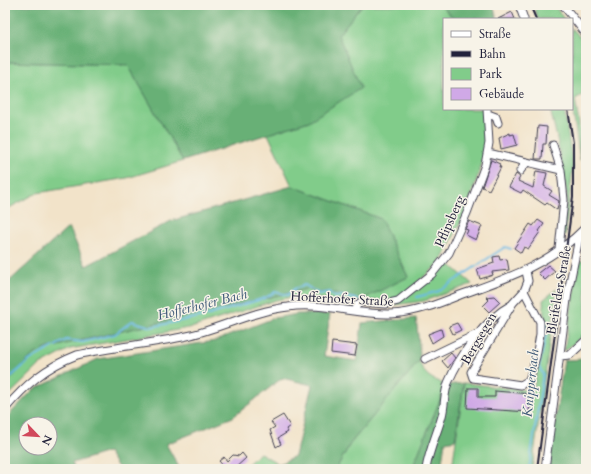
<svg xmlns="http://www.w3.org/2000/svg" width="591" height="474" font-family="Cardo,serif">
<rect width="100%" height="100%" fill="#f7f3e8"/>
<filter id="ink" filterUnits="userSpaceOnUse"><feTurbulence type="fractalNoise" baseFrequency=".025" numOctaves="2"/><feDisplacementMap in="SourceGraphic" scale="8" xChannelSelector="R" yChannelSelector="G"/><feConvolveMatrix kernelMatrix="1 2 1 2 8 2 1 2 1" color-interpolation-filters="sRGB"/></filter>
<filter id="wash" filterUnits="userSpaceOnUse"><feTurbulence type="fractalNoise" baseFrequency=".012" numOctaves="4" result="noise"/><feDisplacementMap in="SourceGraphic" scale="16" xChannelSelector="R" yChannelSelector="G"/><feGaussianBlur stdDeviation="0.9" result="paint"/><feColorMatrix in="noise" values="0 0 0 0 0 0 0 0 0 0 0 0 0 0 0 0 0 1.4 0 .05"/><feComposite in="paint" operator="in"/></filter>
<g filter="url(#wash)">
<rect width="100%" height="100%" fill="#f2e3c9"/>
<path fill="#81cc8a" stroke="#527762" d="M362,5h79l13,14h-10v90h40l2,42 -20,61 -26,51 -42,36 -12,2 -25,-1 -8,3 -38,-5 -23,-1 -16,3 -82,27 -124,22 -30,16 -35,34v-14l4,-5 24,-25 15,-7 259,-59 11,4 8,-1 35,8 47,-23 -27,-58 -89,-33 -24,-52 41,-13 29,-86z
M533,5h21l10,14h-26z
M572,28l14,16v49l-11,6 5,31v31l-8,-56z
M5,62l123,3 55,96 -56,17 -90,15 -32,17z
M550,109h14l9,58 -8,68h-3l5,-38 -10,-59z
M586,259v75l-22,17 14,-83 3,-7z
M446,261l26,23 -48,17 -30,4z
M557,289l-25,180h-80l12,-86 69,8 12,-61 -2,-30z
M419,361c5,15 13,18 27,24l-34,84h-76l14,-25z
M260,453l19,11v5h-37z"/>
<path fill="#68b076" stroke="#456958" fill-rule="evenodd" d="M5,5h357l-24,30 23,53 -52,33 -126,40 -55,-96 -123,-3z
M441,5h52l4,14h-43z
M292,186l89,33 27,58 -47,23 -35,-8 -8,1 -11,-4 -259,59 -15,7 -28,30v-100l64,-58 17,39 85,-45z
M298,314h32l-6,42 33,5 5,-38 54,-5 4,35 -1,8 -69,83 -14,25h-57v-5l16,-8 17,-71 -30,-7 -49,39 -67,27 14,25h-61l-11,-17 -36,11 3,6h-70v-50l28,-29 65,-31 117,-18 59,-23zM26,424h24v24h-24z
M586,359v110h-38l16,-109z
M464,383l-9,57 -10,2 -4,27h-29l34,-84z"/>
<g fill="none" stroke-linecap="round" stroke-linejoin="round">
<path stroke="#6abae5" stroke-width="2" d="M417,297l22,-6 66,-44 6,2
M5,382l25,-22 36,-20 17,2 32,-8 17,-13 19,6 58,-12 56,-17 10,-6 13,3 6,-6 11,-4 14,9 10,-2 5,5 7,-1 19,4
M529,469l14,-95 -4,-7 8,-37 -1,-8"/>
</g>
<g id="blocks">
<path fill="#d0a9e7" d="M512,12l3,7h-17z
M538,126l9,1 -1,17h-3l-1,15h-7z
M510,133v2l4,-1 3,11 -16,4 -2,-11z
M491,160l9,4 -1,3h2l-12,23 -7,-3z
M536,171l11,2 -3,13 8,5 -3,4 10,6 -2,9 -10,-7 -2,2 -22,-15 -2,3 -12,-6 7,-13 4,3 -2,4 15,7z
M538,220l6,4 -5,7 1,1 -12,17 -4,-2 -3,6 -7,-5 16,-24 3,2z
M469,221l13,5 -6,14 -10,-5 2,-5 -3,-1z
M499,256l1,4 7,-1 2,11 -17,2 1,3 -13,4 -3,-10 17,-6 -1,-6z
M548,265l7,6 -10,9 -7,-7z
M494,296l6,6 -11,10 -6,-6 6,-6 -3,-3z
M457,323l4,7 -8,4 -4,-8z
M441,329l2,7 -11,7 -4,-9z
M332,342l25,3 -2,11 -24,-3z
M451,353l4,5 -7,10 -6,-7z
M468,388h10v9h17v-6l36,3 -2,18 -62,-4z
M283,415l7,11 -4,3 2,3 -10,6 3,6 -5,3 -6,-17 5,-3 -4,-5z
M242,453l4,5 -12,11h-8l-7,-8 5,-4 3,4 6,-6 6,1z"/>
</g>
</g>
<g filter="url(#ink)">
<use href="#blocks" fill-opacity="0" stroke="#413f50" stroke-width="1"/>
<g fill="none" stroke-linecap="round" stroke-linejoin="round">
<g stroke="#413f50" stroke-width="9">
<path id="minor" d="M519,5l5,14
M563,5l23,29
M488,114l8,3 2,6
M553,145l8,25 3,30 -5,49
M488,153l73,17
M520,171l7,-9
M524,291l16,31v12l-4,23 -7,23 -8,5 -48,-7 -2,-6 42,-69 11,-12 4,-10 -2,-10
M355,311l1,-5 5,-4 24,2 13,-3 34,-27 17,-21 18,-40 18,-48 4,-22 -2,-34
M560,356l10,-1 16,-15
M425,359l52,-25
M5,409c21,-25 41,-42 72,-54 36,-8 73,-11 110,-19 34,-8 66,-25 101,-29 35,-5 68,8 102,7 25,-1 48,-10 70,-19 48,-17 89,-30 126,-68
M426,469c3,-19 11,-35 16,-53 3,-11 2,-23 6,-33 12,-28 37,-64 63,-78
M545,469l23,-177 12,-59"/>
</g>
<use href="#minor" stroke="#fff" stroke-width="7"/>
<path stroke="#22223b" stroke-width="2" d="M530,5l6,14
M537,469l36,-272v-54l-5,-34"/>
</g>
</g>
<g text-anchor="middle" stroke-width="3" stroke-linejoin="round" paint-order="stroke">
<g font-size="13" fill="#22223b" stroke="#f7f3e8">
<text transform="translate(449 221) rotate(-66)" y="5">Pflipsberg</text>
<text transform="translate(558 290) rotate(-80)" y="5">Bleifelder Straße</text>
<text transform="translate(342 298) rotate(3)" y="5">Hofferhofer Straße</text>
<text transform="translate(478 338) rotate(-60)" y="5">Bergsegen</text>
</g>
<g font-size="14" font-style="italic" fill="#3b5776" stroke="#f7f3e8">
<text transform="translate(202 304) rotate(-14)" y="5">Hofferhofer Bach</text>
<text transform="translate(530 383) rotate(-84)" y="5">Knipperbach</text>
</g>
</g>
<rect width="591" height="474" fill="none" stroke="#f7f3e8" stroke-width="20"/>
<rect x="443" y="18" width="130" height="92" fill="#f7f3e8" stroke="#a29fa3"/>
<rect x="451" y="31" width="20" height="6" fill="#ffffff" stroke="#a29fa3"/>
<text x="479" y="38" font-size="12" fill="#22223b">Straße</text>
<rect x="451" y="51" width="20" height="6" fill="#22223b" stroke="#a29fa3"/>
<text x="479" y="58" font-size="12" fill="#22223b">Bahn</text>
<rect x="451" y="68" width="20" height="12" fill="#81cc8a" stroke="#a29fa3"/>
<text x="479" y="78" font-size="12" fill="#22223b">Park</text>
<rect x="451" y="88" width="20" height="12" fill="#d0a9e7" stroke="#a29fa3"/>
<text x="479" y="98" font-size="12" fill="#22223b">Gebäude</text>
<g transform="translate(38 436) rotate(115)"><circle r="19" fill="#f7f3e8" stroke="#a29fa3"/>
<path d="M0-3L7 15L0 10L-7 15Z" fill="#d1495b"/>
<text y="-6" font-size="11" font-weight="bold" text-anchor="middle" fill="#22223b">N</text>
</g>
</svg>
